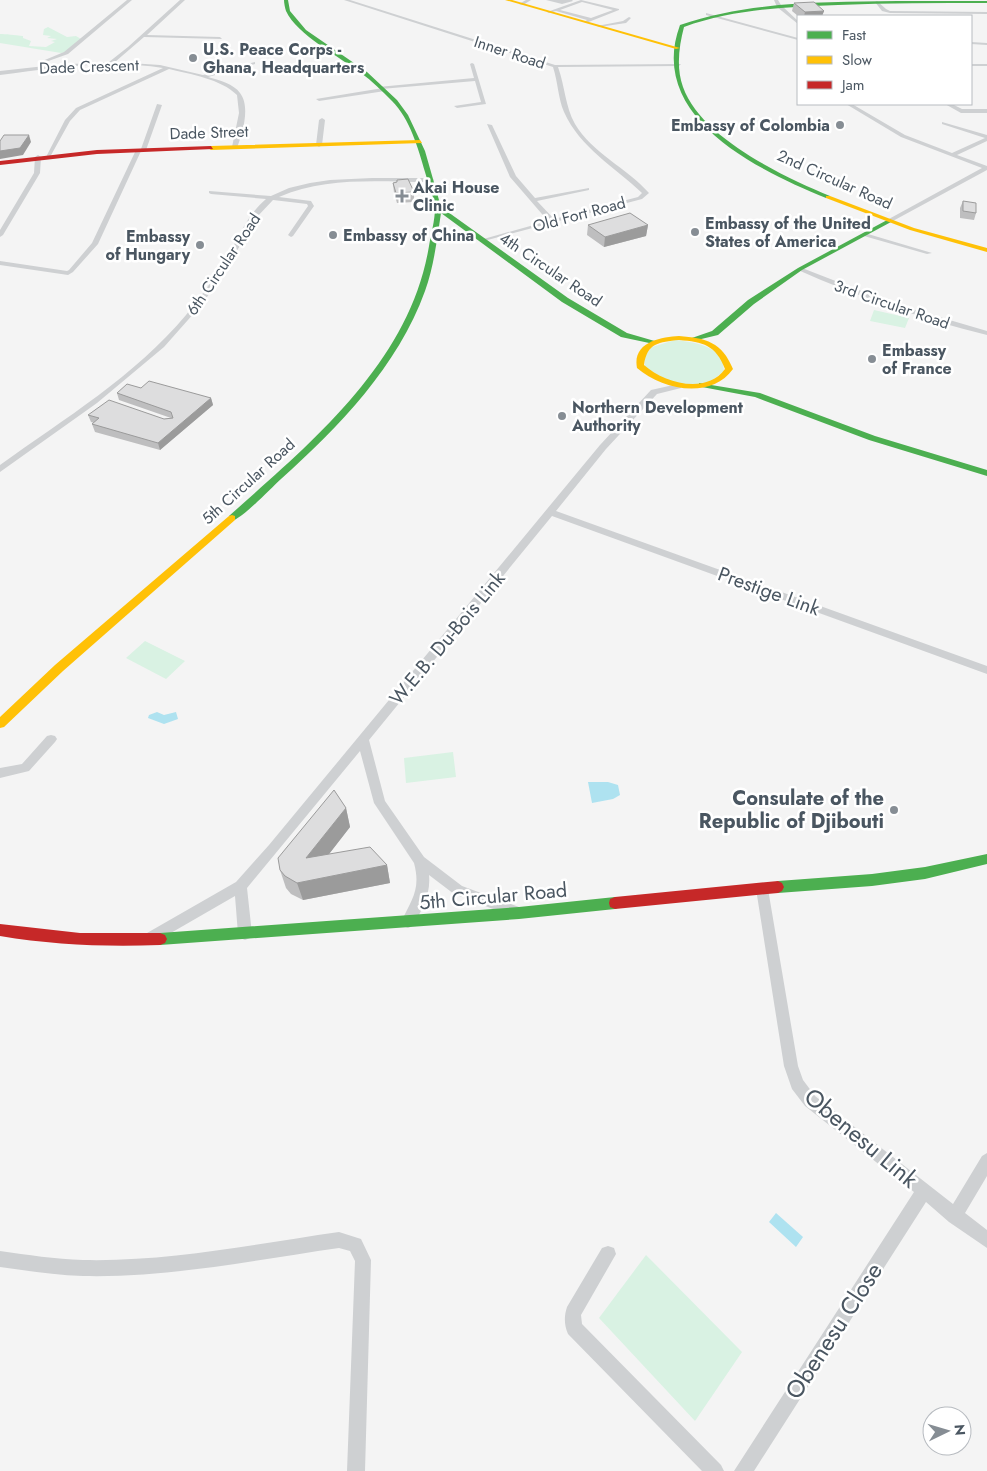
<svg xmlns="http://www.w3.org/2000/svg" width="987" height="1471" font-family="Jost,sans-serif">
<rect width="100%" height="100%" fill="#f4f4f4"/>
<path fill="#d9f2e3" d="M48,27l19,10 9,-1 5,3 -15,13 -5,1 -61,-10v-9c5,0 15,1 23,2v2l8,3 -2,5 17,1 9,-5 -4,-1 6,-2 -10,-1 4,-2 -8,-1 1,-6z
M874,310l35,8 -4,10 -35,-7z
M675,340c18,2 32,4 47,16l2,15c-4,3 -11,10 -16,11 -21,8 -49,-1 -63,-16l-1,-10 8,-9z
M145,641l40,20 -19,18 -40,-21z
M453,752l3,25 -50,6 -2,-25z
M646,1255l96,97 -47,69 -96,-103z"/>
<path fill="#aee2f0" d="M157,712l7,3 12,-3 2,7 -14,5 -16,-6 1,-3z
M588,782h20l10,3 2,10 -7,4 -21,4z
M776,1213l27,24 -7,10 -27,-25z"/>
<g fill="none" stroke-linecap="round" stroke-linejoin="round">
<path fill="#ced0d2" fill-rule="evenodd" d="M127,0h5l-64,54 -28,10v-2l24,-10z
M180,0h5l-38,35 73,2 2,2 -78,-2 -29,25 45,3 43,10 52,-13v2l-47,13c11,3 26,7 32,16 11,14 2,41 -3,55l-5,-1 7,-34 -2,-18c-16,-16 -47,-21 -68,-26l-89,41 -10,11 -20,36h-4l19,-37 11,-12 87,-40c-53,-9 -110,0 -163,7v-4l54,-6 55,-3 19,-15z
M344,0h6l205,65 126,-1 -2,2 -121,1c7,19 7,39 17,57 17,29 52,44 74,69l-7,6 -162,43v-2l68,-19 -38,-44 -23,-53 5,1 24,51 19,22 54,-10v2l-52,11 17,18 84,-22 4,-4c-27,-26 -62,-45 -78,-81 -6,-14 -6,-30 -11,-45z
M526,0h5l-8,5 -4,-1z
M546,0h26l1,1 -11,3z
M581,0l38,9v1l-33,13 -2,-1 3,-2 -31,-9 -7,2 -2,-1zM582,2l31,8 -22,8 -31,-8z
M774,0h4l3,5 17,16v3l-21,-17z
M877,1l9,8 4,2 97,1v2l-97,-1 -8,-2 -7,-9z
M706,13l92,25v2l-92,-25z
M629,17l2,1 -5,5 -27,4 -2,-1 26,-5z
M971,42l16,1v2l-16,-1z
M472,63l2,1 12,40 -29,4 -3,-2 27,-4 -6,-21 -94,8 -3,-2 96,-9 -4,-14z
M971,64h16v2h-16z
M383,88l2,3 -66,10 -3,-2z
M157,104l5,1 -16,45 -5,1 -43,93 -25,28 -5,3 -68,-10v-4l67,10 2,-1 23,-27 44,-93 5,-1z
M846,104h6l53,31 47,18 33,-15 -43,-14v-2l45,13v6l-30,14 30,11v4l-96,52h-4v-2l95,-52 -81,-31z
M945,104h7l10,5h25v4h-26z
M322,118l3,2 -3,25 -3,2 -3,-2 3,-25z
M38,155l3,2 -1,16 -37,62 -3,2v-7l34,-57 1,-16z
M372,178h59l3,2 -3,2c-51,0 -105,-6 -152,15l32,4 3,5 -21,30 -2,1 -3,-2 20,-29 -1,-2 -34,-4 -17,18 -25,43 -28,42 -39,44 -67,56 -97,69v-7c64,-46 135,-89 186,-150 16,-19 29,-39 42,-59 11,-20 20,-42 38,-57l-55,-5 -2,-1v-2l62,5 18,-8 21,-5 20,-3z
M864,234h4l64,19 -5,1 -63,-18z
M798,268h4l93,36 92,27v4c-65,-16 -128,-38 -189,-65z
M678,384h3v4l-24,6 -51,55 -50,62 431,155v8l-435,-158 -183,224 16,61 39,56 38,29 57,21 1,4 -1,4 -5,2 -60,-23 -25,-19c2,19 -7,35 -16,51l-5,2 -5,-2 -2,-4c11,-23 20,-33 13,-59l-40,-60 -14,-52 -113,137 5,46 -2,4 -5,2 -5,-2 -2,-4 -3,-38 -78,45 -5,2 -5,-2 -2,-4 2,-4 89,-51 33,-37 331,-400 51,-55z
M51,735l4,1 2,3 -2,3 -26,29 -29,7v-10l22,-4 25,-28z
M762,883l4,2 2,4 30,177 5,14 12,16 138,108 29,-48 5,-3v23l-22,37 22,17v18l-38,-26 -23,-20 -172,269h-20l180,-279 -109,-86 -13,-17 -8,-23 -28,-177 2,-4z
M339,1232l22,7 10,21 -6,211h-18l8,-210 -5,-10 -11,-3c-84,12 -170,30 -256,28 -28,-1 -55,-5 -83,-9v-16c28,4 55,8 83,9 86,2 172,-16 256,-28z
M608,1246l6,2 2,6 -35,61 1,9 139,141 3,6h-22l-134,-137c-4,-9 -4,-18 -1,-27l35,-59z"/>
<path fill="#4caf50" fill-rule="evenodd" d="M284,0h4l2,11 16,19 61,42 30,28 11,15 17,36 16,56 127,91 59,35 31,9 -4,2 -33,-7 -59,-35 -121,-89c-4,26 -7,53 -16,78 -27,75 -86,136 -144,188 -11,10 -37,38 -49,42l-3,-1v-4c83,-74 181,-154 200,-270 2,-12 6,-26 6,-38 -1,-11 -7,-25 -10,-36 -7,-24 -15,-53 -33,-71 -10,-10 -20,-20 -31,-28 -21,-16 -64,-38 -75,-62 -1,-3 -2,-8 -2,-11z
M897,1h90v2c-50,0 -99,0 -149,2 -52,2 -105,4 -154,22 -5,19 -8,41 -1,60 18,51 101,90 147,109v2h-4c-68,-28 -180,-81 -146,-173 69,-24 145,-23 217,-24z
M889,219l2,1v2l-89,48 -48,34 -36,31 -25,6 -4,-2 23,-8 36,-31 50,-32z
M699,383l61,10 115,43 112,34v6l-118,-36 -114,-43 -53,-10h-3z
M987,854v10l-62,15 -53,7 -94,7 -4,-2 -2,-4 2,-4 4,-2 94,-7 53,-7z
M615,897l5,2 1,4 -1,4 -5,2 -96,10 -359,26 -5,-2 -2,-4 2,-4 5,-2 359,-26z"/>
<path fill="#ffc107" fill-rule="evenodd" d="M505,0h7l168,48 -4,1z
M420,140l2,3 -211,7 -3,-2 3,-2z
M826,196h4l84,32 73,20v4l-77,-22 -84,-32z
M679,336c27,2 43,6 54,33 -22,31 -71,21 -96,-1 -5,-26 24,-31 42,-32zM679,340c24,2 37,5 46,29 -19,26 -61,14 -81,-4 3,-22 15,-23 35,-25z
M232,515l3,1v4l-172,151 -59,56 -4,1v-11l55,-52 174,-149z"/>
<path fill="#c62828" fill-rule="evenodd" d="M211,146l2,3 -116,5 -97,11v-4l97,-11z
M778,881l4,2 2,4 -2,4 -4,2 -163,16 -5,-2 -1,-4 1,-4 5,-2z
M0,924l80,9h80l5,2 2,4 -2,4 -5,2c-54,2 -107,0 -160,-9z"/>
</g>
<path fill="#bebebf" d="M794,3l30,8 -2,5h-24l-6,-5z
M393,183l21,9v10l-17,1 -3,-10z
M963,201l13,12 -2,7 -14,-2v-10z
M588,225h60l-2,11 -42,11 -17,-12z
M141,388l70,10 2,7 -53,45 -65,-18 -3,-8 2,-1 -3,-1 -3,-7 76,4 7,-1 -52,-18 -2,-7z
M346,808l4,19 -21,27 58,11 3,18 -87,17 -12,-6 -5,-6 -6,-18z"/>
<path fill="#9b9b9b" d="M824,11l-2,5h-18l1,-4z
M29,135l2,7 -8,13 -23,4v-8z
M648,225l-2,11 -42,11 1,-10z
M211,398l2,7 -53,45 -2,-7z
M346,808l4,19 -38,49 -6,-18z
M387,865l3,18 -87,17 -6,-17z"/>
<path fill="#ddddde" stroke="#9b9b9b" d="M814,2l10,9 -19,1 -11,-9z
M4,135h25l-9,13 -20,3v-10z
M408,179l6,13 -18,1 -3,-10 4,-1v-2z
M963,201l13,2v10l-13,-2z
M630,213l18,12 -43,12 -17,-12z
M149,381l62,17 -53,45 -66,-19 7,-6 -11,-3 21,-15 55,19 9,-1 -2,-6 -54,-19 10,-9 14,4z
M334,790l12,18 -40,50 64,-11 17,18 -90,18 -12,-7 -5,-6 -2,-12z"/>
<g fill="#868d94" stroke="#fff" stroke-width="2">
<circle cx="193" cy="58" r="5"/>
<circle cx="840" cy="125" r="5"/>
<path d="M399.5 188.5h5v5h5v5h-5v5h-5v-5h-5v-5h5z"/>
<circle cx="695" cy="232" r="5"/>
<circle cx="333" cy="235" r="5"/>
<circle cx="200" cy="245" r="5"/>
<circle cx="872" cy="359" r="5"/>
<circle cx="562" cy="416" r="5"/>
<circle cx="894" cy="810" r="5"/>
</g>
<g text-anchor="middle" stroke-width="5" stroke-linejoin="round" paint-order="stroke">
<g font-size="16" font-weight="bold" fill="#4a5661" stroke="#fff" text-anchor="start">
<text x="203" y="55">U.S. Peace Corps -<tspan x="203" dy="18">Ghana, Headquarters</tspan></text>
<text x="830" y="131" text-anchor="end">Embassy of Colombia</text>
<text x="413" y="193">Akai House<tspan x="413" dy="18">Clinic</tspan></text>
<text x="705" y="229">Embassy of the United<tspan x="705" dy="18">States of America</tspan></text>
<text x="343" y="241">Embassy of China</text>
<text x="190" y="242" text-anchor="end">Embassy<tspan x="190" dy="18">of Hungary</tspan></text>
<text x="882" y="356">Embassy<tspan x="882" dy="18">of France</tspan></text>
<text x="572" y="413">Northern Development<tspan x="572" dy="18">Authority</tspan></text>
</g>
<g font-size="16" fill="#4a5661" stroke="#fff">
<text transform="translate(510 52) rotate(18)" y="6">Inner Road</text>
<text transform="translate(89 66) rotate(-2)" y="6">Dade Crescent</text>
<text transform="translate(209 132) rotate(-2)" y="6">Dade Street</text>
<text transform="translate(835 179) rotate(24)" y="6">2nd Circular Road</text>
<text transform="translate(579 214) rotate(-15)" y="6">Old Fort Road</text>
<text transform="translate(223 264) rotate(-56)" y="6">6th Circular Road</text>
<text transform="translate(551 269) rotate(34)" y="6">4th Circular Road</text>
<text transform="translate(892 304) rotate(19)" y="6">3rd Circular Road</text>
<text transform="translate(248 481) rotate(-42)" y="6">5th Circular Road</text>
</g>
<g font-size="20" fill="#4a5661" stroke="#fff">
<text transform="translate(769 591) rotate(20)" y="7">Prestige Link</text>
<text transform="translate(447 638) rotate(-50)" y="7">W.E.B. Du-Bois Link</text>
<text transform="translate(493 896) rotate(-5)" y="7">5th Circular Road</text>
</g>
<g font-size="20" font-weight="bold" fill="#4a5661" stroke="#fff" text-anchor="end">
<text x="884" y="805">Consulate of the<tspan x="884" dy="23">Republic of Djibouti</tspan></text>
</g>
<g font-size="24" fill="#4a5661" stroke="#fff">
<text transform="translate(861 1138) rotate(40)" y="8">Obenesu Link</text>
<text transform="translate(834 1331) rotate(-57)" y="8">Obenesu Close</text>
</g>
</g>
<rect x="797" y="15" width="175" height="90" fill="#ffffff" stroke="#b7bbc0"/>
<rect x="807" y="31" width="25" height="8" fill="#4caf50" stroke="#b7bbc0"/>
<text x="842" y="40" font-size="15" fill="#4a5661">Fast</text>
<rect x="807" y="56" width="25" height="8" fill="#ffc107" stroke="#b7bbc0"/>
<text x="842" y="65" font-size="15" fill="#4a5661">Slow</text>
<rect x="807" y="81" width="25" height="8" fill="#c62828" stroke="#b7bbc0"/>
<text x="842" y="90" font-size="15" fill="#4a5661">Jam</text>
<g transform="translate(947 1431) rotate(85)"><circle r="24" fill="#ffffff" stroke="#b7bbc0"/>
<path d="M0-4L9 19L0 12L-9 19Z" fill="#868d94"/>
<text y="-8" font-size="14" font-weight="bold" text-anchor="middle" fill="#4a5661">N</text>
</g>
</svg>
